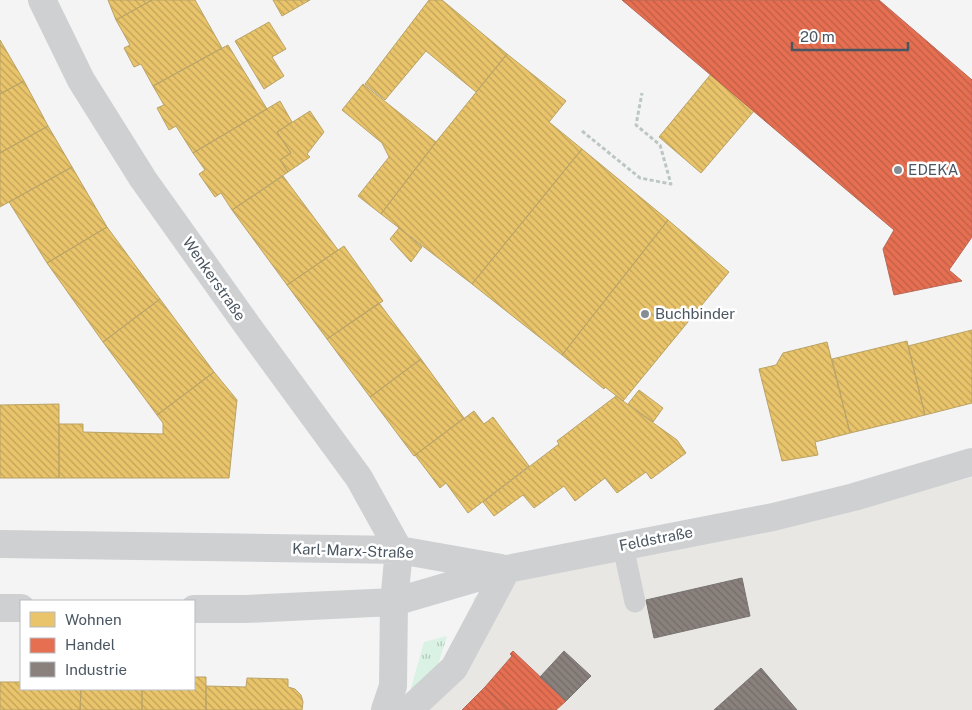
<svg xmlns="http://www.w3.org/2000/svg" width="972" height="710" font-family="'Public Sans',sans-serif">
<defs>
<pattern id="grass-tufts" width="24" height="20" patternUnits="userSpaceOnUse" patternTransform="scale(1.25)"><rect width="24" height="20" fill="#d9f2e3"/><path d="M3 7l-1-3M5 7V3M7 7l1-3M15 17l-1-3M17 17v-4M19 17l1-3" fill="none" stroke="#b2c7bb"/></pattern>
<pattern id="homes-back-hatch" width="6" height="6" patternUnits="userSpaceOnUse" patternTransform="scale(1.25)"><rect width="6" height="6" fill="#e9c46a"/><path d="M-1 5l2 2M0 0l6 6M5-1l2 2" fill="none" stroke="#bfa25b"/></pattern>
<pattern id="shops-back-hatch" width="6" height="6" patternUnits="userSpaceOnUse" patternTransform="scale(1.25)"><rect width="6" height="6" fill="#e76f51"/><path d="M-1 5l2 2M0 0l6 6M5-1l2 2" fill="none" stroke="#bd5e47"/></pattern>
<pattern id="industry-back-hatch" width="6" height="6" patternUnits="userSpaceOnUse" patternTransform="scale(1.25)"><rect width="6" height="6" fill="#8a817c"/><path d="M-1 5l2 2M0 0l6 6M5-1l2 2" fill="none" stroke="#736c69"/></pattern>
</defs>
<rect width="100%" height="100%" fill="#f4f4f4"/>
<path fill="#e8e7e3" d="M972,477v233h-544l41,-44 5,-68 37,-21 221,-38 103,-23z"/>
<path fill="url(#grass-tufts)" d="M447,636l-10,32 -28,27 15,-53z"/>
<path fill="url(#homes-back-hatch)" stroke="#b9a367" d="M108,0h44l-36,20z
M152,0h43l27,48 -69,38 -12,-22 -7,3 -10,-19 6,-3 -14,-25z
M273,0h37l-28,16z
M429,0h13l65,54 -31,38 -50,-41 -41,49 -20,-16z
M269,22l17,27 -14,8 12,19 -20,13 -29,-48z
M0,40l24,41 -24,13z
M228,45l39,64 -74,44 -17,-27 -7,4 -12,-22 7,-3 -11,-19z
M507,54l59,47 -17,21 33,27 -110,135 -91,-70 55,-72z
M711,74l43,37 -53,62 -42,-36z
M24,81l24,45 -48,27v-59z
M363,84l73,58 -55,72 -23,-18 31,-39 -7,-14 -40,-33z
M280,101l12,21 -15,10 14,21 -11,7 8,12 -56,38 -11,-17 -6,4 -16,-23 6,-4 -12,-17z
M310,111l14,21 -17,22 3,3 -22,15 -8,-12 11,-7 -14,-21z
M48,126l24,41 -72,40v-54z
M582,149l86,71 -106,135 -90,-71z
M72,167l35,60 -60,36 -38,-61z
M283,176l55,74 -51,35 -55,-75z
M668,220l61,52 -106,129 -18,-14 -1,2 -42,-34z
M107,227l53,72 -57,43 -56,-79z
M399,228l23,19 -11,15 -21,-23z
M344,246l39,55 -56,38 -40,-54z
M160,299l54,73 -57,43 -54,-73z
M379,303l42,56 -51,38 -43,-58z
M972,330v73l-47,12 -17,-69z
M907,341l18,74 -75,18 -18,-74z
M827,342l23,91 -35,9 3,13 -36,6 -23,-92 17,-4 7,-12z
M421,359l43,59 -50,38 -44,-59z
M214,372l23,28 -8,78h-170v-54h24v8l80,2v-11l-6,-8z
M639,390l24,18 -10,14 -25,-18z
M616,396l61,44 9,13 -35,26 -5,-7 -29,21 -12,-15 -30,23 -11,-15 -30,22 -11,-13 -29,21 -11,-14 76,-58 -2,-3z
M59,404v74h-59v-73z
M474,411l10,13 9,-7 36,49 -61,47 -22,-30 -6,5 -25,-33z
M194,677h12v33h-64v-21h52z
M247,678l41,1v8l7,2 6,6 2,7 -1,8h-96v-24l40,1z
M0,682h21v7h60l-1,21h-80z
M81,689h61v21h-62z"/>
<path fill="url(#shops-back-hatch)" stroke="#b86856" d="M622,0h257l93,80v157l-23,33 13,11 -68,14 -11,-46 11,-19z
M513,651l53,50 -10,9h-46l-25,-23 27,-31 -2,-2z
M485,687l25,23h-48z"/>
<path fill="url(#industry-back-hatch)" stroke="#777474" d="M742,578l8,38 -96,22 -8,-38z
M564,651l27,25 -25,25 -26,-24z
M761,668l36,42h-83z"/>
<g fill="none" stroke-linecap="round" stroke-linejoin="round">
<path stroke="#bcc7c4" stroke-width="3" stroke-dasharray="4 2.5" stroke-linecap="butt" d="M582,131l58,47 31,6 -11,-39 -24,-20 6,-32"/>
<path stroke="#ced0d2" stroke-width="21" d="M623,546l12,56"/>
<path stroke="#ced0d2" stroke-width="28" d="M42,0l39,80 62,99 104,146 112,153 40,72
M0,544l399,6 102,18
M0,608h21
M194,609h52l148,-7 113,-33 266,-52 81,-20 118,-35
M385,710l8,-24 1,-84 5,-52
M409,710l45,-42 53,-99"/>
</g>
<g fill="#868d94" stroke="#fff" stroke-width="2">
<circle cx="898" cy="170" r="5"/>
<circle cx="645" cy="314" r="5"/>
</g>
<g text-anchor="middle" stroke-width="5" stroke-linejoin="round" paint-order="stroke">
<g font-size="15" fill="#4a5661" stroke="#fff" text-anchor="start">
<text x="908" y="175">EDEKA</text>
<text x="655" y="319">Buchbinder</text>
</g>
<g font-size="15" fill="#4a5661" stroke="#fff">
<text transform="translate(214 279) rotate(55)" y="5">Wenkerstraße</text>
<text transform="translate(656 539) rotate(-11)" y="5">Feldstraße</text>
<text transform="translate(353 551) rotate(2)" y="5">Karl-Marx-Straße</text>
</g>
</g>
<rect x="20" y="600" width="175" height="90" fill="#ffffff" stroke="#b7bbc0"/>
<rect x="30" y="612" width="25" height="15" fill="#e9c46a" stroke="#b7bbc0"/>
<text x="65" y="625" font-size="15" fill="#4a5661">Wohnen</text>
<rect x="30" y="638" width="25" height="15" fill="#e76f51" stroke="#b7bbc0"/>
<text x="65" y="650" font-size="15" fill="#4a5661">Handel</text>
<rect x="30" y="662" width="25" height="15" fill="#8a817c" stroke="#b7bbc0"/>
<text x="65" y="675" font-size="15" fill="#4a5661">Industrie</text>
<path d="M792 42v8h116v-8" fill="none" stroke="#4a5661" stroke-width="2.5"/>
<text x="800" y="42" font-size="15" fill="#4a5661" stroke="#ffffff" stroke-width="4" paint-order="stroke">20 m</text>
</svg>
